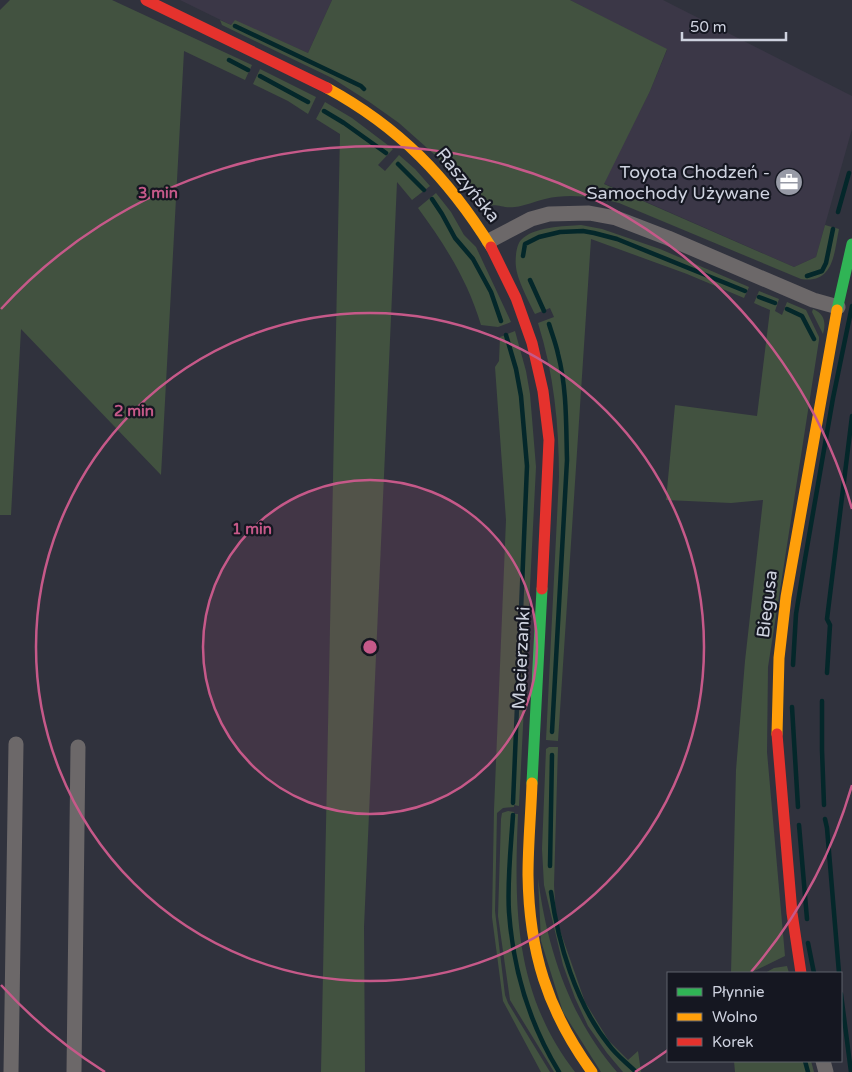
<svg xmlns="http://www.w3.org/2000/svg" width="852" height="1072" font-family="'Varela Round',sans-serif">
<rect width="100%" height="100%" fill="#30323d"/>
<path fill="#3b3747" d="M180,0h152l-24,53 -73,-32 -4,4z
M570,0h93l189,96v33l-36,128 -22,10 -191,-84 47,-92 17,-41z"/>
<path fill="#425240" d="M10,0h102l140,65 -7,15 -61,-29 -23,424 -140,-146 -10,186h-11v-505z
M332,0h238l97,49 -17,42 -46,93 190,83 22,-10 9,-32 14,4c-5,24 -5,55 -38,50l-182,-76c-25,-6 -49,-10 -74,-4 -10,2 -20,7 -30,8 -16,2 -18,-6 -35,2l-18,-23 -27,-31 -36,-32 -31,-22 -36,-23 -110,-53 -2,-5 11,5 4,-5 73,33z
M260,69l56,28 -8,17 -20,-13 -35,-17z
M325,102l27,16 41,31 -15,16 7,6 14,-16 16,14 15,17 -18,14 -15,-18 -33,745 1,145h-44l19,-938 -24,-15z
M436,193l15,19 13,23 12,12 35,75 -13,5 -17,-2c-13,-44 -36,-80 -63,-117z
M581,225l21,4 58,20 89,38 -5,11 -57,-24 -96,-35 -33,502 -12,-1 13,-263c0,-52 -5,-103 -21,-154l16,-6 -4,-9 -15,6c-6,-12 -18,-35 -19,-47 -1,-7 0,-22 5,-27 12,-13 43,-14 60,-15z
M759,291l20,8 -4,12 7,4 5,-13 19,8 13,27v3l-51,327 -1,85 18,204 -35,17h-19l5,-203 9,-109 18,-161 -32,3 -65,-3 9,-95 82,11 13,-106 -16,-7z
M813,309c12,5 13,14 10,25l-11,-22z
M515,331l11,40 4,23 6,73 -17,339 -5,-1v2l-11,1 -6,5 -2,98 10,84 3,8 42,69h-9l-38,-71 -11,-84 2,-107 12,-290 -11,-153 4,-6 1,-24z
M549,747h9l-4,138 2,34 29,83 24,39 19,19 10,-9 3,21h-18l-16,-19 -19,-27 -13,-28 -12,-33 -19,-80 -2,-36 4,-100z
M508,811l6,1v2h4c-4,94 -4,179 57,258h-21l-44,-72 -12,-84 3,-97 1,-6z
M538,878c9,71 32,140 79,194h-16l-38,-60 -22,-71z
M787,966l2,7h-24l9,-5z
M734,1061h77l3,11h-79z"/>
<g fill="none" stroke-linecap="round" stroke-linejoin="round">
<path stroke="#04272a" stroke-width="4.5" d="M235,26l126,60 3,3
M229,60l19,10
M260,76l48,26
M324,111l20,12 42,30
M398,164l26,26
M432,199l10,15 13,24 18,21 18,33 10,29
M838,212l11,-39
M523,256l2,-12 14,-7 21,-5 23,-1 11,2 23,6 128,52
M807,276l15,-5 4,-8 7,-34
M530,280l14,31
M759,297l16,6
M787,309l15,7 12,23
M549,324c3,10 7,20 9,30 9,34 8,71 9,106l-15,272
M506,335l10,34 5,27 6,70 -14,337
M793,665l3,-51 9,-55 28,-161 19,-92
M827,673l3,-48 -3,-6 25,-203
M822,701v49l2,55
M792,707l6,100
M513,815c-2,31 -6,66 -4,97 4,56 20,111 50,160
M825,819l2,9 12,145
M799,825l8,94
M550,866l2,-111
M551,892c7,51 25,112 58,153 7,10 18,18 27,27
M808,943l6,30
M841,994l10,78
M805,1061l3,11"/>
<path stroke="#6c6869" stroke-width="15" d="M489,241l42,-22 18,-5 40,-1 27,5 52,20 145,62 25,7
M823,1061l3,11
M11,1072l5,-328
M74,1072l4,-325"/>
<path stroke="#30b455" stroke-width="11" d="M837,310l15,-66
M532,783l10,-194"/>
<path stroke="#ff9f0a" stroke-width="11" d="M327,88c72,39 121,90 164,159
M777,734l2,-76 7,-61 51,-287
M532,783c-1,30 -4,61 -4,92 1,76 19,135 64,197"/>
<path stroke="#e5322d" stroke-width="11" d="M146,0l181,88
M491,247l25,51 16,45 11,48 6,49 -7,149
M777,734l15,179 9,60"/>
</g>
<circle cx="370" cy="647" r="167" fill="#c65989" fill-opacity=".12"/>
<g fill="none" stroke="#c65989" stroke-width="2.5">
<circle cx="370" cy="647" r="167"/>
<circle cx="370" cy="647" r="334"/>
<path d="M852 785A501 501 0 0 1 751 972M668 1050A501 501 0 0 1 635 1072M105 1072A501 501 0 0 1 1 985M1 309A501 501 0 0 1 852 509"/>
</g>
<defs>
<g id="office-disc" transform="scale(1.4375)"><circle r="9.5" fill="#979aa6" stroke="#151721"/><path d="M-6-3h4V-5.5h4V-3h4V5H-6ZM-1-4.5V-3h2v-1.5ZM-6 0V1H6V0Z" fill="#fff"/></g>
</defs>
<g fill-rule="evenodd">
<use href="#office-disc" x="789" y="182"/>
</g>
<g text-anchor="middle" stroke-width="4.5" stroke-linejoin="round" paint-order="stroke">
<g font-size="18" fill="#ced2df" stroke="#151721" text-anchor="end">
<text x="770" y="178">Toyota Chodzeń -<tspan x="770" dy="21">Samochody Używane</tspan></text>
</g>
<g font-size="18" fill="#ced2df" stroke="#151721">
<text transform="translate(468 185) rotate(51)" y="6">Raszyńska</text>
<text transform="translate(767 604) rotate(-83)" y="6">Biegusa</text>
<text transform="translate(521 658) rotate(-87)" y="6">Macierzanki</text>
</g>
</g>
<circle cx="370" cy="647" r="8" fill="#c65989" stroke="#151721" stroke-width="2.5"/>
<g font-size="15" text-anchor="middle" font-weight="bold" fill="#c65989" stroke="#151721" stroke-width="4.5" stroke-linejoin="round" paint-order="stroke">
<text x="158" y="198">3 min</text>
<text x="134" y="416">2 min</text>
<text x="252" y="534">1 min</text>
</g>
<rect x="667" y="972" width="175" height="90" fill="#151721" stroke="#5f626d"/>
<rect x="677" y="988" width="25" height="8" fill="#30b455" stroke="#5f626d"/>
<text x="712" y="997" font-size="15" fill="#ced2df">Płynnie</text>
<rect x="677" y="1013" width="25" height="8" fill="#ff9f0a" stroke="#5f626d"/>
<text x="712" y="1022" font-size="15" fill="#ced2df">Wolno</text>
<rect x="677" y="1038" width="25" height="8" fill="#e5322d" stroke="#5f626d"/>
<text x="712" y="1047" font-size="15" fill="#ced2df">Korek</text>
<path d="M682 32v8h104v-8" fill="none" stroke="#ced2df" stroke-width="2.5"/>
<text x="690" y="32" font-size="15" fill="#ced2df" stroke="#151721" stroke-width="4" paint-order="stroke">50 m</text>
</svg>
